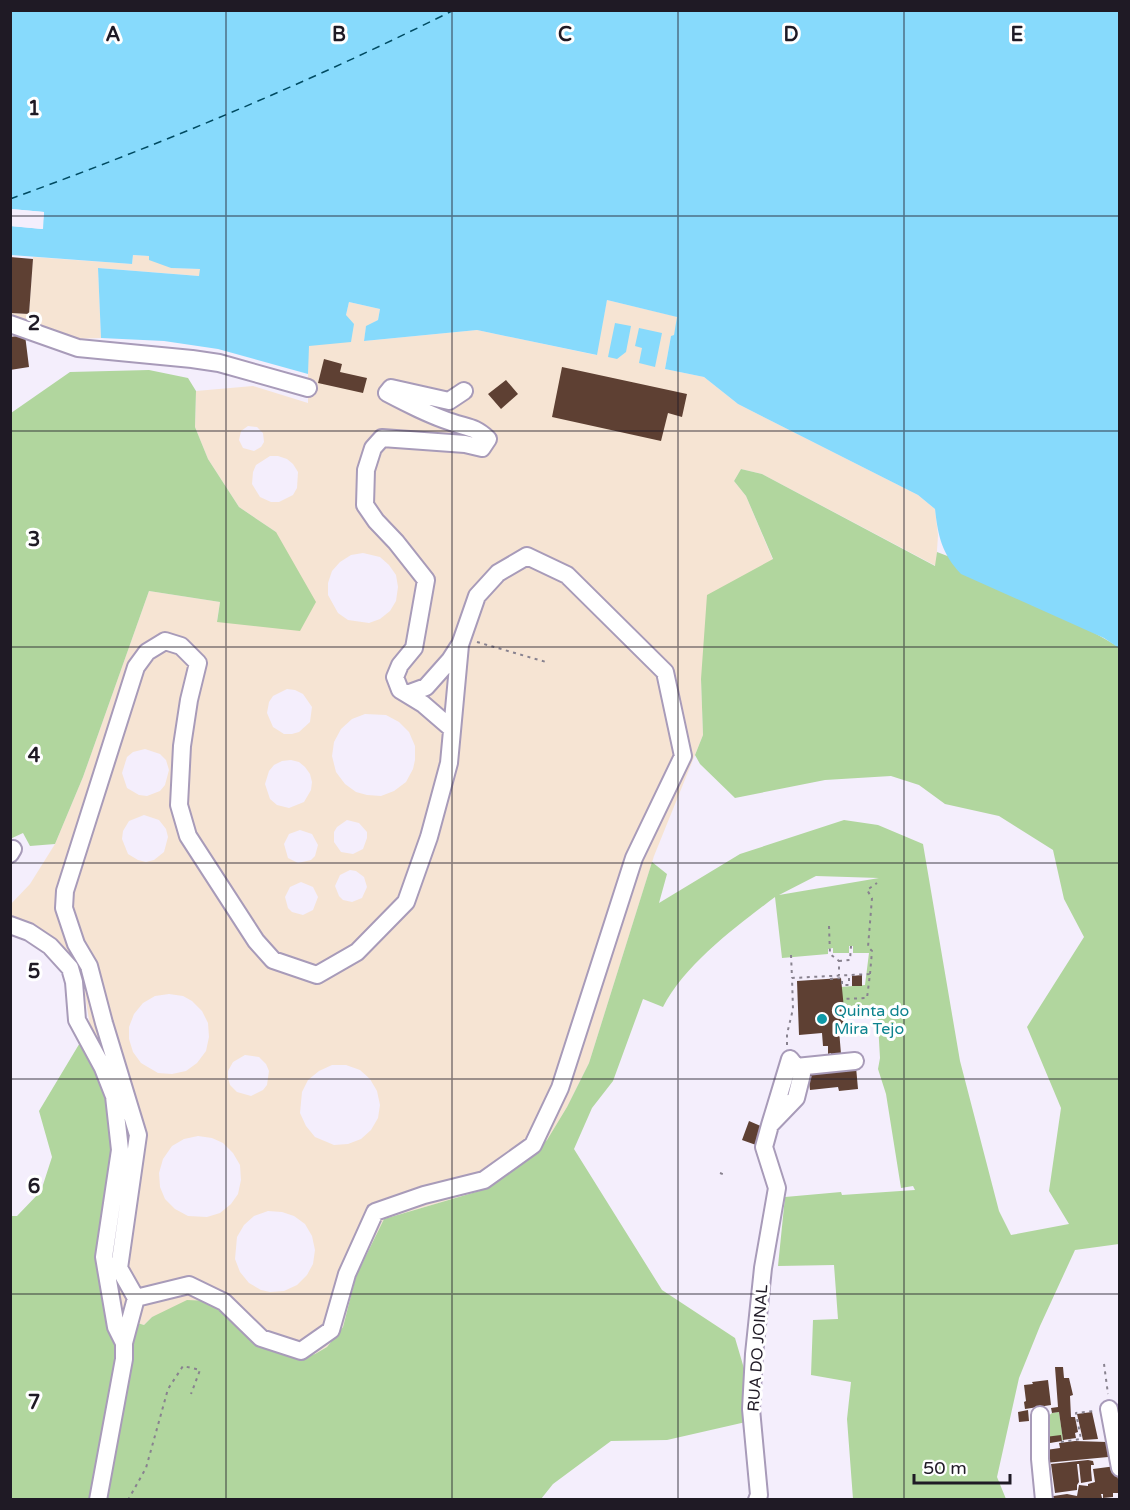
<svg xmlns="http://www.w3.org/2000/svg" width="1130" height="1510" font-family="'Varela Round',sans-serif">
<rect width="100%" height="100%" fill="#f4eefc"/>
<path fill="#f6e4d3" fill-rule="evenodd" d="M133,255l16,1 22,12 29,1v7l-102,-8 3,70 -29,1 -61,-19 -1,-7 19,1 4,-57 99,7z
M607,300l71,17 -4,19h-3l-6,33 39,8 34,27 180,91 17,14 3,26 -2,31 -174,-92 -21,-5 -7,12 12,15 27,64 -72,119 2,56 -49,121 -65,207 -22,44 -20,33 -61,49 -102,30 -28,57 -13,51 -16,20 -12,7 -19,5 -37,-13 -50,-45 -57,16 -8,8 -27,-8 -6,-70 3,-176 -24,-45 -9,-56 -21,-27 -31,-21 -18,-6 -1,-11 20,-21 25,-40 28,-67 66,-186 71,11 -3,19 59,-89 -37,-25 -31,-48 -13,-32 1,-36 57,-5 55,17v-57l38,-31 3,-13 31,7 -2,11 -12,7 -2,14 113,-11 119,25zM248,426l9,1 6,6 1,9 -3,5 -7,4 -11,-3 -4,-8 2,-9zM270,456h8l9,3 6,5 5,8 -1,16 -4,7 -14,7h-8l-11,-5 -8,-13 1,-12 3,-7zM363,553l17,4 9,8 7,10 2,12 -2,14 -6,10 -10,8 -11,4 -21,-3 -10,-7 -10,-18v-12l4,-12 8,-9 11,-7zM287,689l8,1 8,4 9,13 -2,15 -11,10 -7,2h-8l-11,-7 -6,-14 2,-11 4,-6zM365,714l21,1 13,7 10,10 6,14v14l-2,9 -7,13 -12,9 -13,5 -14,-1 -11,-3 -11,-8 -9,-12 -4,-16 2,-14 7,-13 11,-10zM145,749l15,5 6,6 3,10 -4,15 -5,6 -13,5 -8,-1 -12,-7 -5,-15 5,-16 6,-5zM291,760l8,2 6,5 5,7 2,8 -1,8 -7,12 -15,6 -12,-3 -7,-6 -5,-15 4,-13 5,-6 8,-4zM144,815l15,5 7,9 2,8 -4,15 -10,8 -8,2 -8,-2 -10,-6 -6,-15 1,-8 6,-10zM347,820l12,3 8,9v6l-4,11 -10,5 -12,-2 -7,-10v-10l3,-5zM300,830l12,4 6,11 -3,11 -4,4 -13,3 -10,-5 -4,-14 5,-10zM350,870l6,1 8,6 3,10 -5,11 -10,4 -9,-2 -4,-4 -4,-10 5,-11zM301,882l12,5 5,10 -5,13 -10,5 -11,-3 -4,-4 -3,-11 5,-10zM169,994l14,2 9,5 10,10 6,12 1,14 -3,14 -9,12 -11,8 -14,3 -14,-1 -17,-10 -8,-11 -4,-13v-12l5,-13 9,-11 12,-7zM245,1055l14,2 7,7 3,7 -2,14 -4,5 -12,6 -14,-4 -7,-7 -2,-7v-7l5,-9zM332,1065h14l14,5 10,9 7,12 3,14 -2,13 -7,12 -10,9 -13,5 -14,1 -19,-8 -9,-11 -6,-13 2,-21 6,-12 11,-9zM198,1136l14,2 11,5 10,10 7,12 1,15 -3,14 -7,10 -11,9 -13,4 -19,-1 -13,-7 -10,-10 -5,-12 -1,-14 4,-14 9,-13 12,-7zM268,1211l14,1 12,4 11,8 7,12 3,14 -2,14 -6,11 -10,10 -13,6 -14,1 -9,-2 -12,-7 -9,-11 -5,-13 2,-22 7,-12 10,-9z"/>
<path fill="#b1d69e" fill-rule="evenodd" d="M149,370l39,8 8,13 -1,36 13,32 31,48 37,25 40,70 -16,29 -83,-9 3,-20 -71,-11 -66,186 -28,67 -25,2 -7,-13 -13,6 1,-426 59,-41z
M741,469l21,5 173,92 2,-14 47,18 135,77v597l-44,6 -35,76 -21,52 -22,99 9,22h-153l-6,-80 4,-37 -40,-7 2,-55 25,-1 -4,-54 -56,1 7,-69 56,-5 1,3 73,-5 -2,-4 -12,2 -15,-94 -8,-25 2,-11 -3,-53 -35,2 -1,-20 24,-2 4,-32h-16v-7h-4v7h-16v-5l-5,1v5l-46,4 -7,-61c-38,29 -89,66 -112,110l-20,-8 -30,82 -21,27 -18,41 88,141 73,48 24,81 -92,21 -56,1 -58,43 -12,15 -530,1v-284h6l24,-25 11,-34 -13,-46 51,-85 24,45 11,41 1,54 -15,81 7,70 26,8 8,-8 35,-17 22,1 50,45 37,13 19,-5 12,-7 16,-20 13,-51 28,-57 102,-30 61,-49 20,-33 22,-44 63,-201 15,12 -8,29 81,-49 104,-34 34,5 45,19 37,217 39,150 12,24 58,-11 -20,-33 12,-83 -34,-81 57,-90 -20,-38 -11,-49 -54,-34 -54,-12 -26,-19 -28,-9 -66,4 -90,18 -35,-34 -5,-9 8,-20 -2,-56 6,-84 66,-36 -27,-63 -12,-15zM816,876l63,2 -100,17z
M1059,1412l4,28 -19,4 3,-27 5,-4z"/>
<path fill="#87dafc" d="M11,11h1108v637l-15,-10 -143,-64c-19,-20 -23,-38 -26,-65l-17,-14 -180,-91 -34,-27 -39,-8 6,-33 3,-1 3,-18 -70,-17 -10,55 -120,-25 -113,11 2,-15 12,-6 2,-11 -31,-7 -3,13 8,9 -3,18 -42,4 -1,28 -90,-25 -54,-8 -63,-3 -3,-70 101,8 1,-7 -29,-1 -22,-8v-4l-16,-1 -1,9 -121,-9 -1,-29 32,3 2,-17 -33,-3z
M615,323l16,3 -5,26 -9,7 -9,-2z
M639,328l23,5 -7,34 -16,-4 3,-15 -7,-2z"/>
<path fill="#f4eefc" d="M11,209l33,3 -1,17 -32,-3 -1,-3 30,3 1,-11 -31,-3z"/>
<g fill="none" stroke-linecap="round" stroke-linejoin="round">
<path stroke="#004b62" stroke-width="1.5" stroke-dasharray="8 6" stroke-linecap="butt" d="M10,199c152,-55 300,-117 444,-189"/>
</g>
<path fill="#5e4033" d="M10,257l23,2 -4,55 -19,-1z
M25,335l4,32 -19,3v-33z
M324,359l18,5 -2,8 27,6 -4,15 -45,-10z
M562,367l125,27 -5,23 -14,-4 -7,28 -109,-24z
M506,380l12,14 -17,15 -13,-15z
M862,975v11h-10v-10z
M841,978l5,51 -7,1 2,24h-4v5h-6v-6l-3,1v-8h-5l-1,-13 -23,2 -2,-54z
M856,1067l2,22 -19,2 -1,-4 -28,3 -2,-19z
M749,1121l14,6 -7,18 -14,-5z
M1055,1367h8l1,11h5l4,17 -3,1 1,21h4l3,15 -3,1 1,5 -13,2 -4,-28 -7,1 -1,-5 7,-1z
M1048,1380l3,25 -26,4 -1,-7 2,-1 -2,-16 9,-1 -1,-2z
M1028,1410l1,11 -10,1 -1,-10z
M1092,1412l6,27 -15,1 -6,-26z
M1061,1435l1,6 -18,3 1,-7z
M1075,1441l32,1 1,15 -63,6 1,-13 14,-2 -1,-5z
M1088,1460l5,1 1,4h-3v5l1,11 -11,2 -2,-19h-2l2,18 -2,3v5l-22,3 -4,-29z
M1116,1466l4,27h-7v4l-10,1v-4h-2l1,4 -3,2h-51l-1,-3 20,-3 10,2 2,-11 9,1v-2l7,-2 -2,-13z"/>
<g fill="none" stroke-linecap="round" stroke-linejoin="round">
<g stroke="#a89bb9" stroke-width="20">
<path id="minor" d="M10,324l68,24 114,11 27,4 89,25
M407,694l19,-7 24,-27 9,-14
M452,729l-29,-25 -23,-14 -5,-13 5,-12 14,-17 12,-68 -30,-38 -20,-21 -11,-16 1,-35 7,-22 9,-10 83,6 17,4 6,-9c-14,-13 -20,-11 -37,-17 -22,-7 -43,-18 -64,-29l4,-5 58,13 15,-10
M10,854l3,-5
M10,925l19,7 21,14 20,22 4,14 3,38 26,48 11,28 6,54 -16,107 12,70 8,16v16l-26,141
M796,1067l59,-6
M124,1343l12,-45 -17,-30 19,-133 -34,-112 -15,-57 -13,-22 -12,-36 1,-17 71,-224 11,-15 18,-11 16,5 17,17 -9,37 -7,46 -3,59 9,31 68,105 17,19 44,15 40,-23 49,-50 23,-65 20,-74 11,-118 17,-49 21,-23 29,-17 40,19 98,97 18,84 -49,102 -74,230 -27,57 -49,35 -60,15 -49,17 -28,62 -16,56 -30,21 -40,-13 -37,-36 -35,-17 -53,13
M1109,1409l11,59
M1040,1415v44l4,41
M757,1500l2,-5 -8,-86 3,-55 9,-86 14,-80 -13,-41 6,-22 26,-27 6,-24 -12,-15 -20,66"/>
</g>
<path stroke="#88828f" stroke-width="2" stroke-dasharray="3 4.5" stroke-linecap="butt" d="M477,642l69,20
M829,926l1,28 9,7v14
M791,955l1,23
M839,961l11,-1 1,-14
M870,974l2,-23 -4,-4 4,-49 -5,-8 10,-7
M830,979l12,-1v7h7v-10
M787,1045v-11l6,-25 -1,-31 78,-4 -3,24 -24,1
M720,1173l5,2
M1104,1364l4,30
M1061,1442l20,-3 -5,-26 19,-2
M128,1500l18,-32 22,-79 15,-23 17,4 -9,24"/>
<use href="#minor" stroke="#fff" stroke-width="16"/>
</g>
<path fill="none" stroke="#1f1a25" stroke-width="1.5" stroke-opacity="0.55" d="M226,10v1490M452,10v1490M678,10v1490M904,10v1490M10,216h1110M10,431h1110M10,647h1110M10,863h1110M10,1079h1110M10,1294h1110"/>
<circle fill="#0f9aa8" stroke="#fff" stroke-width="2" cx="822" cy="1019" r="6"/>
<g text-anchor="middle" stroke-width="6" stroke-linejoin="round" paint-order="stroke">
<g font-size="16" fill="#0d838f" stroke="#fff" text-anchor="start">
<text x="834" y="1016">Quinta do<tspan x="834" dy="18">Mira Tejo</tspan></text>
</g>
<g font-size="16" fill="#1f1a25" stroke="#fff">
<text transform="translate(757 1348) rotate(-86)" y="6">RUA DO JOINAL</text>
</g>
</g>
<g font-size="20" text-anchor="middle" font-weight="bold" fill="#1f1a25" stroke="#fff" stroke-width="6" stroke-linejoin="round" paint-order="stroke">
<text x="113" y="41">A</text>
<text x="339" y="41">B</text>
<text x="565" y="41">C</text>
<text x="791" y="41">D</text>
<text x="1017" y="41">E</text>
<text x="34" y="115">1</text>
<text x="34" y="330">2</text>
<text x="34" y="546">3</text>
<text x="34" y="762">4</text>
<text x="34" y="978">5</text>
<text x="34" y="1193">6</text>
<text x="34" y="1409">7</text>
</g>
<rect width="1130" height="1510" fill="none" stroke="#1f1a25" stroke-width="24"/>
<path d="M914 1474v9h96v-9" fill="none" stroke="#1f1a25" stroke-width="3"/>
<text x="923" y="1474" font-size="18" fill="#1f1a25" stroke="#ffffff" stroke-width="4.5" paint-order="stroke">50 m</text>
</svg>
